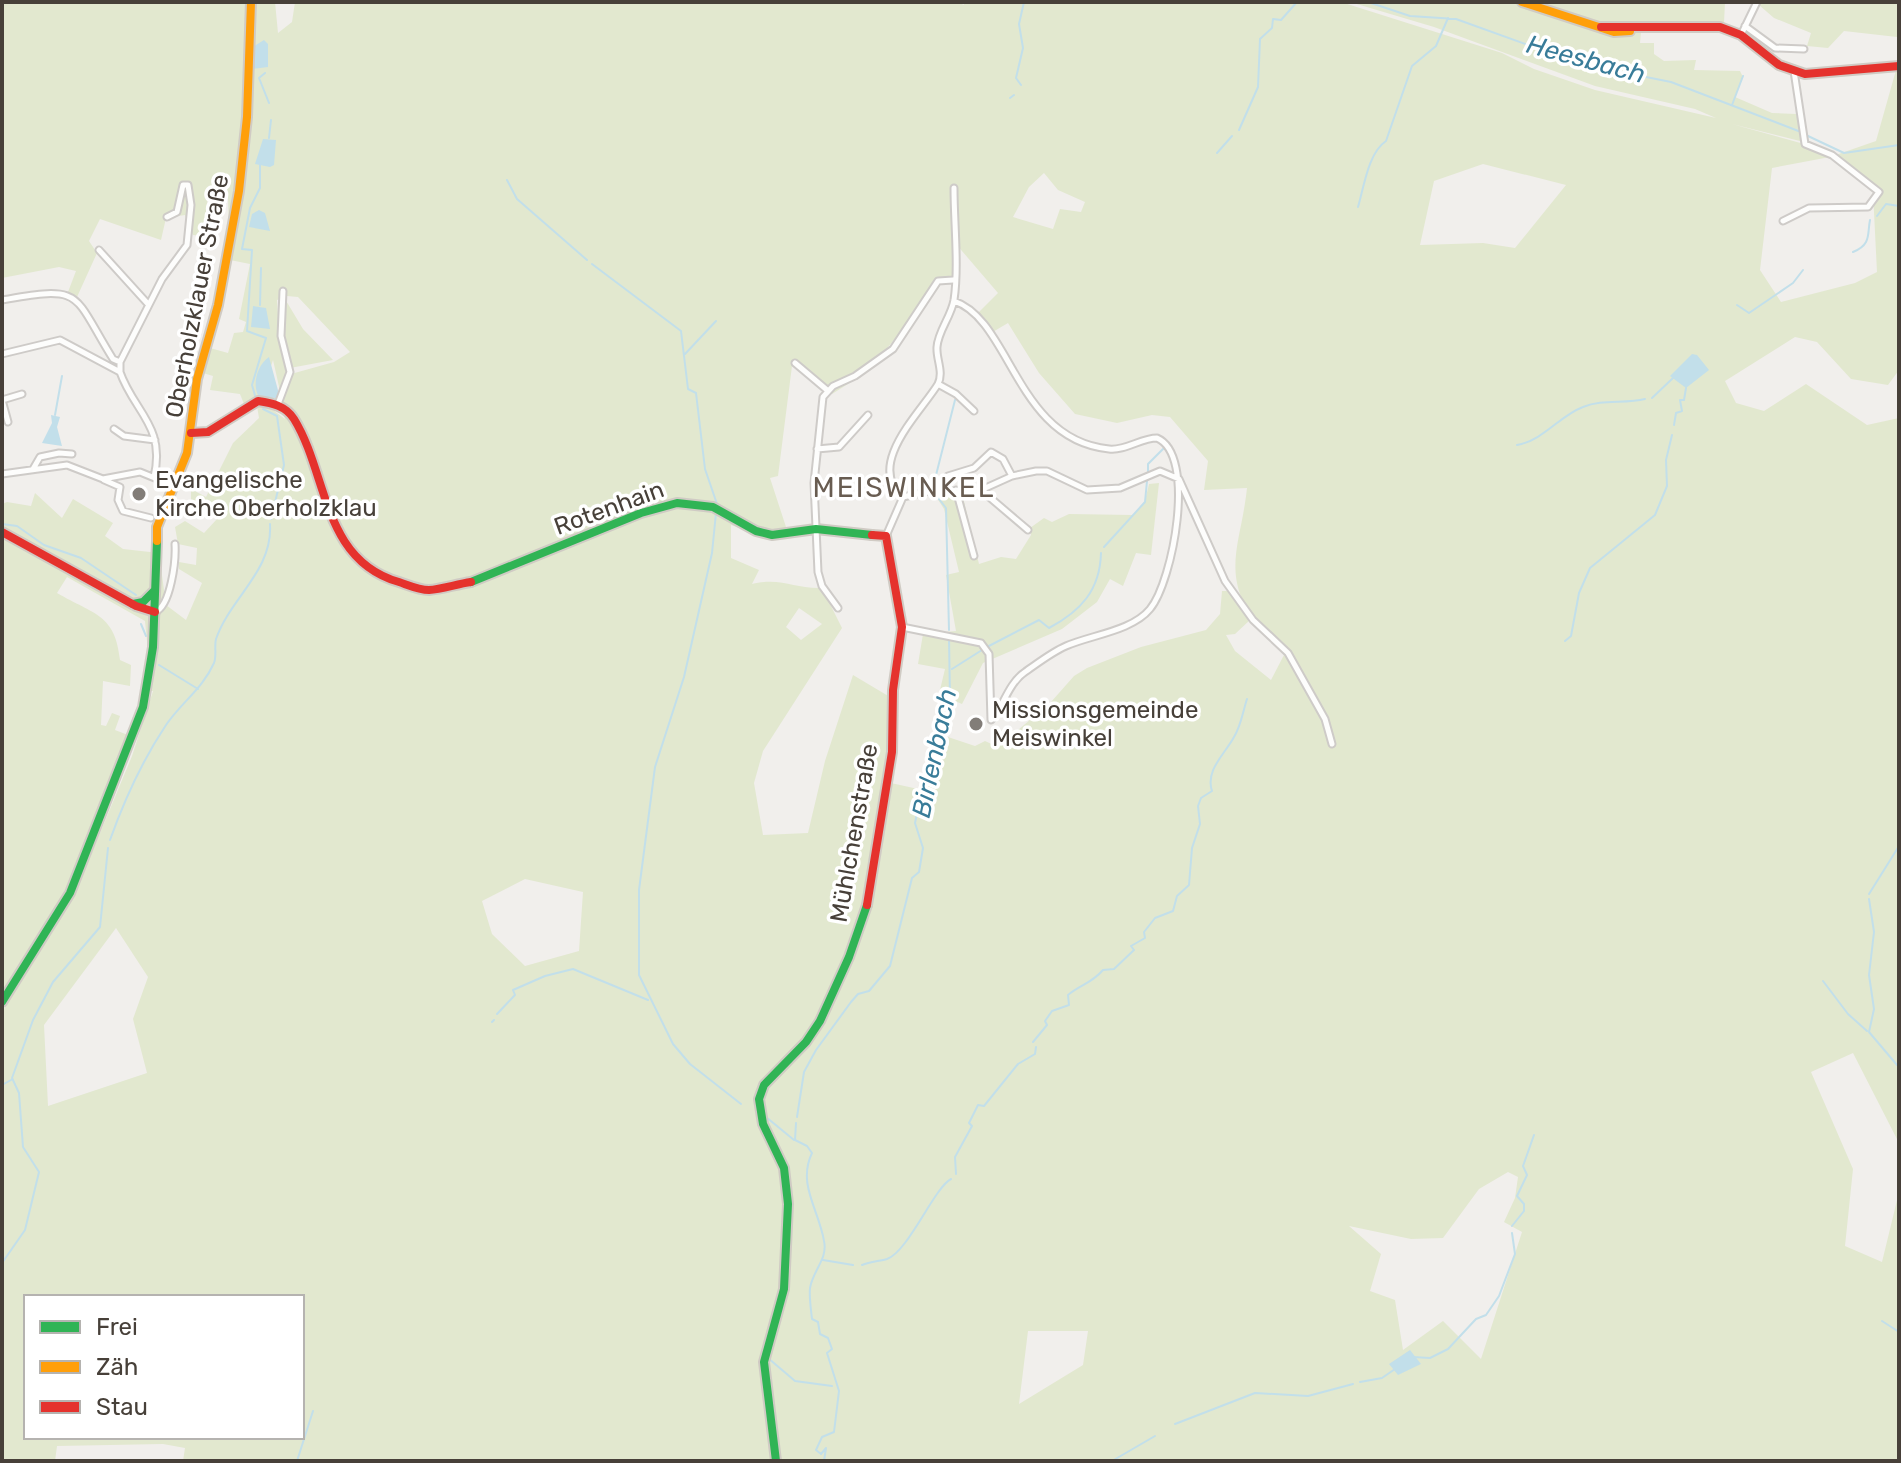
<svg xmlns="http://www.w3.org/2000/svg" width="1901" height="1463" font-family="Rubik,sans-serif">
<rect width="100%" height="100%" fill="#f1efec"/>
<path fill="#e2e8cf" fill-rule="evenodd" d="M2,2h273l3,31 14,-11 3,-20h662l7,3 -1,-3h378l161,51 32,16 61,21 121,28 -21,-9 -100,-23 -161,-59 -84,-25h164l101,33 26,-4 -1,12h14v11l10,7 32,-1 -2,10 46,1 3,6 -8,20 37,16 24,1 8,28 -72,-18 72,20 26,13 46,-16 22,-78 -1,-26 -53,-6 -16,17 -21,-2 4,-13 -37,-15 -15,-13 2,-3h138v368l-11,15 -37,-6 -34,-37 -22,-5 -70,44 11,22 28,8 42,-27 61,41 32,-7v725l-46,-90 -42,19 42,97 -8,77 37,16 17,-70v269h-1716l2,-13 -22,-4 -106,2 -2,15h-53v-449l71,-114 59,-142 21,-65h-9l4,-39 -3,-31 -78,-44 -10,16c38,22 58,21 63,67l11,5 -1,21 -27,-5 -2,44 5,1 6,-13 8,3 -5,14 13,5 -43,114 -27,55 -56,89v-489l5,-2 24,4 4,-13 27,25 11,-19 40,24 -8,13 18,13 36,4 7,52 20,15 16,-37 -23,-14v-7l17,3 1,-17 -19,-4 -3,-17 10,-6 19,12 13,-14 -26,-17v-13l15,8 27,-54 26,-25 -2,-12 -13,-2 -4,-10 -30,-4 3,-14 -10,-3 7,-25 18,5 6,-20 9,-1 3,-10 -7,-3 11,-55 -20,-4 -2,-63 -20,-2 -5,41 -10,-1 -8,-20 -19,3 -5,22 -61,-21 -11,22 8,12 -20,44 -9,-5 8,-21 -17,-4 -57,11zM1830,157l43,35 4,80 -22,11 -74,19 -21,-32 12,-102zM1483,164l83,21 -51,63 -32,-5 -63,2 14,-64zM1044,173l14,17 27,12 -4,10 -21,-3 -7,20 -40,-12 16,-30zM956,244l42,49 -21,21 14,19 17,-10 31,50 36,41 42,9 35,-8 18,2 38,44 -4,29 43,-2c-6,58 -28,85 11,139 8,11 22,16 26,28l-13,25 -36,-29 -9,-16 9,-1 15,-14 -22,-29h-6l-2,23 -14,16 -65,17 -54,21 -13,8 -23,26 -53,45 -13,-6 -10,5 -33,-11 -15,56 -36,-8 5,-44 -1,-39 -42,-25 -28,86 -17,72 -45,2 -9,-52 9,-32 79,-123 -20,-40c-28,1 -40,-11 -70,-4l7,-14 -28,-12v-33l40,15 16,-10 -17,-52 8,-2 14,-110 40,28 35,-22 75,-89h10zM287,296l11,1 52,55 -16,10 -43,12 -10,29 4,16 -12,-9 -15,-4 15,-46 7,31 7,-17 -7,-29 -3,-45zM799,608l23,16 -21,16 -15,-13zM525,879l58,13 -4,59 -54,15 -33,-32 -10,-33zM116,928l32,49 -15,42 14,54 -99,33 -4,-81zM1508,1172l10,5 -3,21 -11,24 18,10 -41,127 -38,-38 -40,29 -8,-50 -25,-9 11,-37 -32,-28 62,13 32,-1 36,-49zM26,1297h276v140h-276zM1028,1331h60l-5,34 -64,39z
M1528,2h197l-1,21 -70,4 -54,-3z
M285,299l18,30 30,31 -43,8 -8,-33z
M1159,483l-8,72 -15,-2 -13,33 -13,-7 -13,23 -35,27 -79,34 -21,41 -23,-10 6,-25 -27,-5 5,-30 33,-3 -10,-56 13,-3 -15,-63 -9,-14 27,-2 17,71 22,-7 15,2 15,-24 -1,-7 14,-10 8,4 17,-8 64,1 12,-14 4,-17z"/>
<path fill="#c2dfea" d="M264,40l4,4v23l-16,2 1,-22z
M263,139l13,1 -2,25 -4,2 -15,-3z
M259,210l6,3 5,18 -21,-4 3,-13z
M253,306l13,2 4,21 -19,-2z
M1692,354l5,1 12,15 -23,18 -16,-12z
M269,357l10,37 -3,4 -16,1c-9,-13 -3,-34 9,-42z
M51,415l9,2 -3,10 5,19 -20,-3 10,-20z
M1410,1350l11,14 -23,11 -9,-11z"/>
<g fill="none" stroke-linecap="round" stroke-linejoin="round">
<path stroke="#c2dfea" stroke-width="2" d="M1368,2l42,14 46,3 125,45 90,18 130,50
M265,73l-6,5 10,25
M1021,85l-5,-7 7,-30 -4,-24 5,-22
M1010,98l4,-3
M1732,105l11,-29
M1239,130l19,-43 2,-48 12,-11 1,-9 8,1 16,-18
M1808,136l36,17 55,-8
M269,138l2,-18
M1217,153l15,-17
M507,180l10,19 70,61
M1358,207c6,-20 10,-54 28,-66l26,-75 24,-20 12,-28
M1877,216l9,-12 13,2
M1853,252c19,-8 14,-18 17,-32
M592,264l89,67 7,58 8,4 9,76 12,35
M260,305l1,-37
M1737,305l12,8 44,-30 10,-13
M685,354l31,-33
M1652,398l21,-20
M256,399l-4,-14 14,-47 -19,-7 5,-81 -10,-1 8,-41 10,-20v-25
M263,409l14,7 7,49 -13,54
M55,415l7,-39
M1674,425l2,-12 6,-2 -2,-11h4l2,-12
M1517,445c27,-5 42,-29 66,-38 19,-8 42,-3 62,-8
M1148,473v-9l17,-17
M933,487l22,-87
M936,495l10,13 3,122
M716,513l-4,40 -28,124 -29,90 -16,123v85l34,69 17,20 51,40
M2,524l15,2 27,19 37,13 55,37
M1104,547l41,-45 2,-21
M141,624l5,12
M1565,641l6,-5 8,-43 11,-25 65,-53 12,-29 -1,-26 6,-25
M987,647l52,-27 10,8c32,-17 51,-38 52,-75
M159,665l39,24
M952,669l30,-19
M110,840c15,-42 32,-79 56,-115 15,-22 37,-37 48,-62 3,-8 0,-17 2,-24 14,-41 57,-68 54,-115
M1869,894l30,-48
M1869,899l5,33 -5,43 5,34 -5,23 28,33
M1823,981l25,33 19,17
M497,1014l18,-19 -2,-5 32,-14 28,-7 75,31
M492,1022l2,-2
M1033,1042l14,-17 -2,-4 7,-10 17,-6 -1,-10c12,-10 24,-12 35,-25l11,-1 20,-19 -3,-4 14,-8 -1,-6 11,-14 18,-7 4,-15 12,-11 3,-37 8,-24 -2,-18 3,-8 11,-7c-7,-21 13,-37 22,-54 7,-11 9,-26 13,-38
M2,1085l9,-5
M766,1117l28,23
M797,1117l7,-45 12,-22 35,-48 7,-8 11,-3 21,-25 22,-88 7,-6 4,-24 -8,-25 9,-44 26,-79 -1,-62
M796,1123l-1,17 12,6 5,7c-15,31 7,57 12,88 4,18 -11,29 -14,47 -1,9 1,22 2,31l6,3 2,12 8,4 4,11 -5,4 12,38 -5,41 -12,5 -6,13 5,4 5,-6 -2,13
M956,1174l-1,-17 17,-31 -3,-3 9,-18 6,1 34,-42 17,-10 1,-7
M1512,1226l12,-15v-7l-7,-8 10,-21 -4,-9 11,-31
M823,1260l30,5
M2,1263l23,-33 14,-58 -16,-25 -4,-54 -7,-15 21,-58 20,-38 47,-55 8,-79
M862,1265c8,-3 18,-4 25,-6 21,-7 47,-71 64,-80
M1882,1321l17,11
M1413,1357l17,1 18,-9 28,-30 10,-4 13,-19 16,-42 -3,-21
M768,1358l27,23 37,5
M1360,1382l22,-4 13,-9
M1175,1424l80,-31 53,3 45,-12
M297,1461l16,-50
M1112,1461l43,-25"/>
<g stroke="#cecbc8" stroke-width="9">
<path id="street" d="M1745,26l30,22 29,1
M1741,35l16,-33
M1783,221l26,-13 59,-1 11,-15 -47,-37 -27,-11 -11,-73
M99,250l49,54
M2,300c83,-15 70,-7 111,59l7,3
M2,354l58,-14 60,32
M795,363l32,27
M938,384l18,10 18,17
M2,400l6,22
M2,400l20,-6
M278,404l12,-32 -9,-36 2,-45
M114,429l10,7 31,4
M817,449l22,-2 29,-32
M33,469l7,-12 19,-4 13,1
M2,474l65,-9 36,14 37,-7 32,13
M154,477c12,-51 -20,-65 -34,-105v-10l42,-83 25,-34 4,-40 -3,-20h-5l-6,27 -10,5
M104,480l16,7 -2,13 5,11 28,7
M947,490l1,-14 26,-8 17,-16 12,7 9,17
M956,490l18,66
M981,490l47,40
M903,497c-39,-32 19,-86 35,-113 6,-12 -2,-25 -1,-37 1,-16 14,-30 17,-47 5,-33 0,-77 0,-112
M886,536l17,-39 26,-6 52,-1 31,-14 24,-5h11l40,19 33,-2 40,-17 19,8 46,102 28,39 35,33 37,66 7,25
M838,608l-16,-22 -4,-14 -4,-89 9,-86 10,-11 22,-10 38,-27 45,-68 15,-1
M155,612c16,-6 21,-52 20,-68
M902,627l79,16 8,11 2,66c10,-7 16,-36 34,-48 13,-9 27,-20 41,-26 25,-11 66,-15 84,-37 23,-28 47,-154 7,-171 -16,0 -32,13 -48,11 -93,-9 -98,-129 -155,-148"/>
</g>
<g stroke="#d0cbc4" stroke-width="12">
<path id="fast" d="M471,582l170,-69 36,-10 36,4 43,24 16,4 44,-6 56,6
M133,604l10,-2 11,-11
M2,1002l68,-109 73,-186 10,-60 4,-106
M776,1461l-12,-99 20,-73 4,-85 -4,-36 -21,-44 -4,-25 5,-14 42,-43 14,-21 29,-64 18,-52"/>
</g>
<g stroke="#d0cbc4" stroke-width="12">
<path id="slow" d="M1522,2l92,30 16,-1
M157,541v-14l30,-74 10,-74 21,-74 21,-114 8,-74 4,-115"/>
</g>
<g stroke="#d0cbc4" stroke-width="12">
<path id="jam" d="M1601,27h119l21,8 38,30 26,9 94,-8
M191,433l17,-1 50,-31c14,2 28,5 36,18 34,55 28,141 105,163 9,3 20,8 30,8 13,-1 28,-6 42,-8
M2,532l134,74 19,6
M867,905l25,-153 1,-62 9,-63 -16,-91 -14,-1"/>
</g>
<use href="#street" stroke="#fdfdfc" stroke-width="5"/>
<use href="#fast" stroke="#30b455" stroke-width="8"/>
<use href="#slow" stroke="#ff9f0a" stroke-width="8"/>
<use href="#jam" stroke="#e5322d" stroke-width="8"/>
</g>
<g fill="#827d78" stroke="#fff" stroke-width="3">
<circle cx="139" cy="494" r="8"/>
<circle cx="976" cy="724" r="8"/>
</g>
<g text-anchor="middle" stroke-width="7" stroke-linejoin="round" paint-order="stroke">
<g font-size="24" fill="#474039" stroke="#fff">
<text transform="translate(197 296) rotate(-79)" y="8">Oberholzklauer Straße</text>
<text transform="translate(609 508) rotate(-20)" y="8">Rotenhain</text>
<text transform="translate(854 833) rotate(-80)" y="8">Mühlchenstraße</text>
</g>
<g font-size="24" fill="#474039" stroke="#fff" text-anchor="start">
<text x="155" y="488">Evangelische<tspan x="155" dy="28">Kirche Oberholzklau</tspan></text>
<text x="992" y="718">Missionsgemeinde<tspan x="992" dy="28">Meiswinkel</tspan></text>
</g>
<g font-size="26" font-style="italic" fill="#397c99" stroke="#fff">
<text transform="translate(1586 59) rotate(15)" y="9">Heesbach</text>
<text transform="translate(934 753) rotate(-78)" y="9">Birlenbach</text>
</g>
<g font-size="28" letter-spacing="2" fill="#685c51" stroke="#fff">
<text x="904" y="497">MEISWINKEL</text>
</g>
</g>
<rect width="1901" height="1463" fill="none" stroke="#474039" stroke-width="8"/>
<rect x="24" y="1295" width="280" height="144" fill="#ffffff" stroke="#b5b3b0" stroke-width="2"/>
<rect x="40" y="1321" width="40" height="12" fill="#30b455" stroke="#b5b3b0" stroke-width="2"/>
<text x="96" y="1335" font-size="24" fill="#474039">Frei</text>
<rect x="40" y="1361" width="40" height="12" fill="#ff9f0a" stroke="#b5b3b0" stroke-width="2"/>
<text x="96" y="1375" font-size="24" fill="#474039">Zäh</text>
<rect x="40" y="1401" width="40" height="12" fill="#e5322d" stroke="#b5b3b0" stroke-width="2"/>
<text x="96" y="1415" font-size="24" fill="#474039">Stau</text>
</svg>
